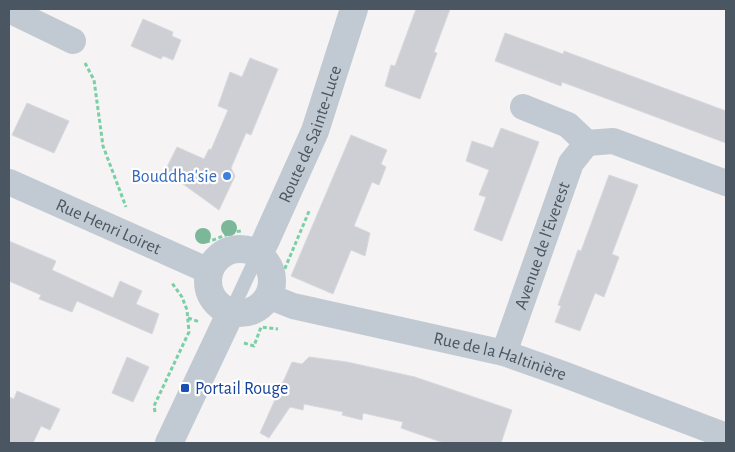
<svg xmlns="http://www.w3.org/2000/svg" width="735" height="452" font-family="'Alegreya Sans',sans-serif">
<rect width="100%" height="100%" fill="#f5f3f3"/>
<path fill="#cdcfd5" stroke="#d7d9de" d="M416,9h34l-16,43 3,1 -17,46 -35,-13 6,-21 4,1z
M143,19l30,13 -1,4 9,4 -8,20 -10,-4 -2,3 -30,-13z
M505,33l58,21 1,-3 162,60v32l-164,-61 -1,4 -66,-25z
M250,58l28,11 -27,66 -5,-2 -15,35 4,8 -16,34 -54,-39 12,-24 27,12 5,-10 2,1 17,-40 -10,-4 12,-34 12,5z
M27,103l42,18 -15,32 -42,-18z
M501,128l38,14 -37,99 -28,-11 12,-33 -7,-2 10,-25 -23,-9 6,-20 21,7z
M351,135l36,15 -6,14 5,3 -7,18 -7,-3 -18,44 16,7 -5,23 -14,-6 -18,44 -42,-18z
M609,175l29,10 -26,69 7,3 -15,40 -9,-4 -15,38 -25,-9 6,-16 -3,-1 20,-55 3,1z
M9,241l47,20 -4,9 61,28 7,-17 22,10 -6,13 23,10 -7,20 -75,-33 -5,11 -33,-13 2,-4 -32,-14z
M127,357l22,10 -16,35 -21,-9z
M309,357l38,5 68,15 97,33 -11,33h-57l-43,-15 2,-6 -40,-9 -1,7 -20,-5 1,-3 -39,-8 -1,6 -13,-3 -21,31 -9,-5 32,-71 10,2z
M17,391l43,18 -10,21 -9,-4 -8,17h-24v-46l5,2z"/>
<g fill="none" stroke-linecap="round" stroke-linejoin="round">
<path stroke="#7ad0a6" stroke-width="3" stroke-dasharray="4 2.5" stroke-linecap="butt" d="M85,63l9,17 9,66 23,61
M206,242c13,-3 25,-11 37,-11
M283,275v-2l27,-64
M188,318l12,4
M244,343l10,3 7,-19 17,2
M155,412l-1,-6 35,-74 -2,-22 -5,-13 -10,-14"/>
<path stroke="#c1cad2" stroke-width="14" d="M231,312l27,-58"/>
<g stroke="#c1cad2" stroke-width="26">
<path d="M9,10l64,31"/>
<path d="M523,107l45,18 19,18 26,-2 113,42"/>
<path id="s1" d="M9,182l200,89"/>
<path id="s2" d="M268,296l25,10 211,47 59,21 163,62"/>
<path id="s3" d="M504,353l67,-190 16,-20"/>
</g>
<g stroke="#c1cad2" stroke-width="28">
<circle cx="240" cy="281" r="32"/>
<path id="s4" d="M258,254l7,-12 50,-111 39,-122"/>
<path d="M169,443l62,-131"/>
</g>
</g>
<g fill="#7bb799">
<circle cx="229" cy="228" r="8"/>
<circle cx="203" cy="236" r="8"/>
</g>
<circle fill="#3f7fe0" stroke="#fff" stroke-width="2" cx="227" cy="176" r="5"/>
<rect fill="#1a4fb4" stroke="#fff" stroke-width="2" x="180" y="383" width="10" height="10" rx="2.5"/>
<g text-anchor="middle" stroke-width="4.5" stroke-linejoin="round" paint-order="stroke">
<g font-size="18" fill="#4a5661" stroke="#fff">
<text dy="6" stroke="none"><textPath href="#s4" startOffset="131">Route de Sainte-Luce</textPath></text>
<text dy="6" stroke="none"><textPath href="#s1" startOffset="109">Rue Henri Loiret</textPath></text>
<text dy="6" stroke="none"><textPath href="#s3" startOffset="114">Avenue de l'Everest</textPath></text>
<text dy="6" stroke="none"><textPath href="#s2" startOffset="240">Rue de la Haltinière</textPath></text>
</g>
<g font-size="18" fill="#366cbe" stroke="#fff" text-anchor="end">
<text x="217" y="182">Bouddha'sie</text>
</g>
<g font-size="18" fill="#164399" stroke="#fff" text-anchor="start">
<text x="195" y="394">Portail Rouge</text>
</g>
</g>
<rect width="735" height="452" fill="none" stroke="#4a5661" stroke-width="20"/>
</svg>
